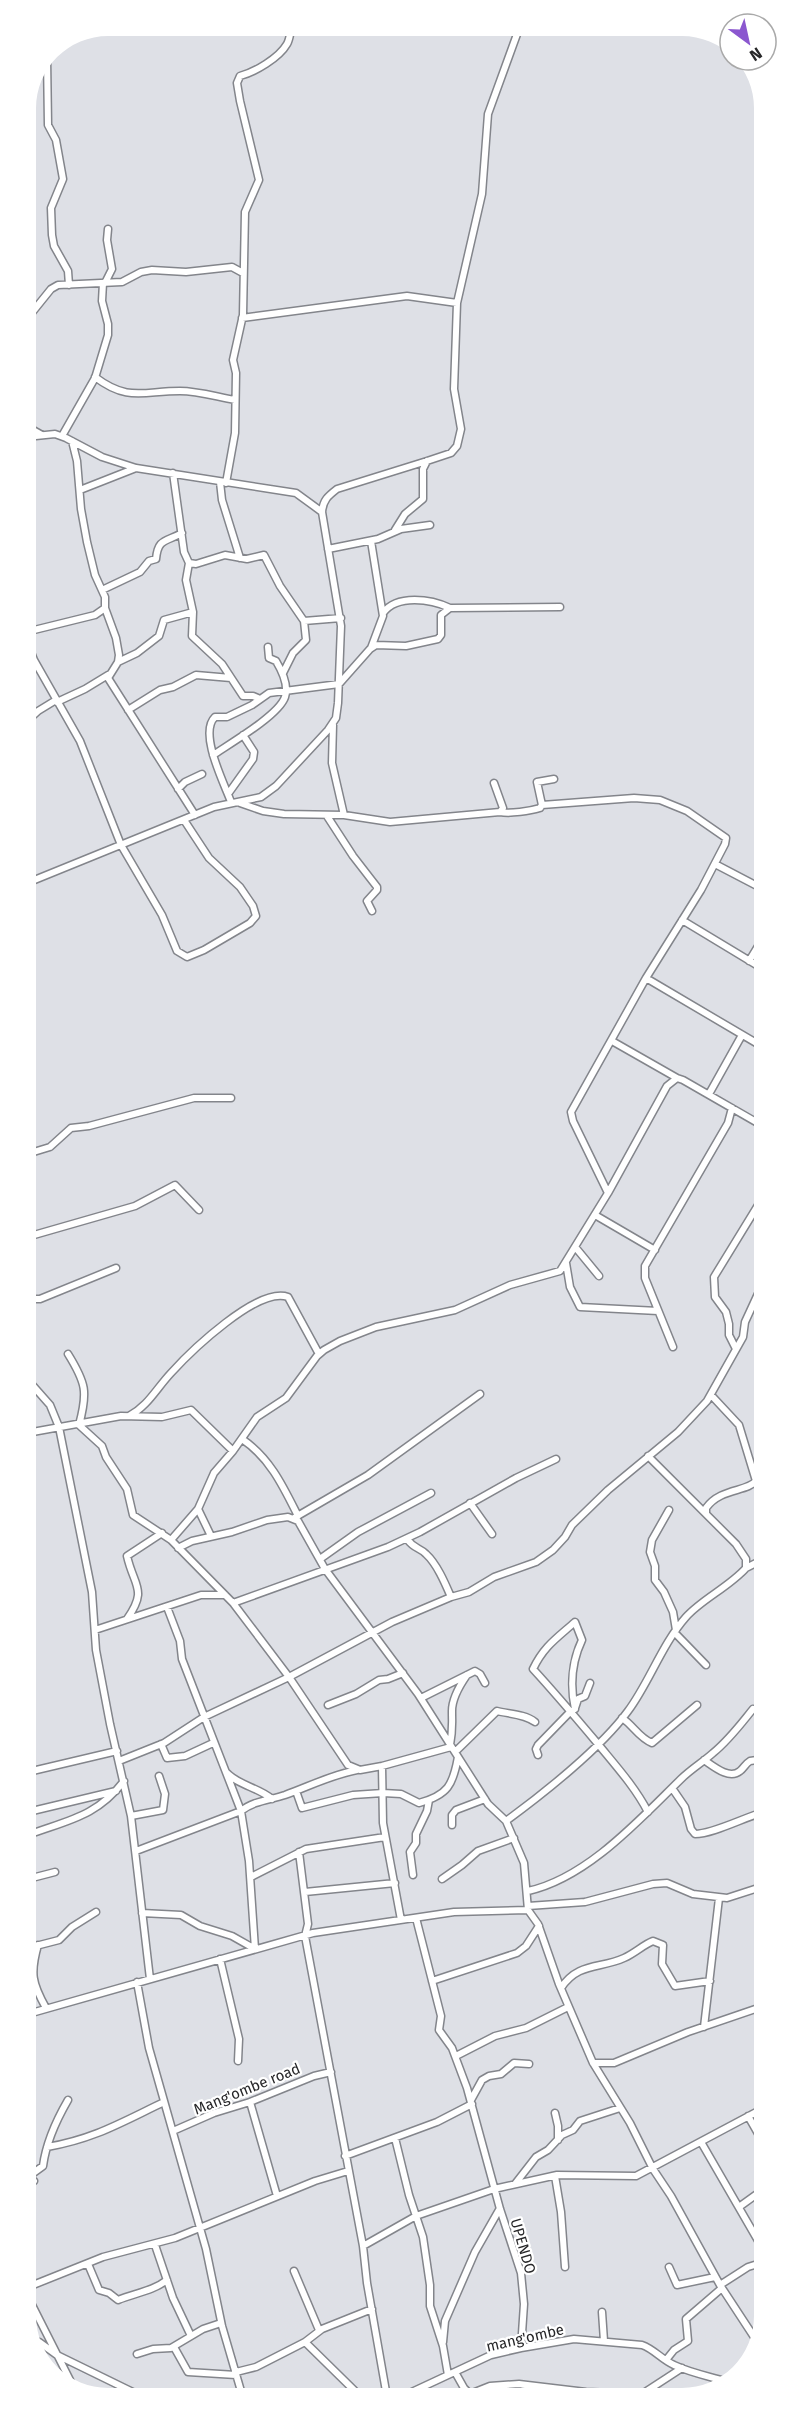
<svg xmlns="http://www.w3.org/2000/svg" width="790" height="2424" font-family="'Fira Sans',sans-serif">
<rect width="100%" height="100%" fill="#dee0e6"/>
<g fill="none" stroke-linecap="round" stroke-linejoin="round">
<g stroke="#83858b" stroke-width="9">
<path id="minor" d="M47,57l1,68 8,15 7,39 -12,29 1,27 2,11 14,25 1,14
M105,283l7,-14 -5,-29 1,-11
M242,318l165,-22 50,7
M26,320l25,-31 7,-4 64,-3 19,-10 11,-2 34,2 46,-5 11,6
M95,377c33,25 48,14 85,14 18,0 37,6 55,9
M26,426l16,9
M62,436l33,-58 13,-43v-11l-6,-23 1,-18
M26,437l29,-3 11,4 36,19 34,11 160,25 26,19
M72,441l5,20 4,48 6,33 8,33 10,22v11l11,30 3,17 -1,7 -10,16 87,137
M173,473l11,79 5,11 7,1 29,-9 22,4 17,-4 16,31 24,35 37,-3
M220,482l2,18 18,58
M226,483l9,-50 1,-60 -3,-13 10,-45 2,-103 14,-32 -19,-79 -3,-18 3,-7c15,-4 39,-18 47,-32 3,-5 3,-12 5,-18
M80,490l56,-22
M395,530l10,-16 18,-15v-30l4,-8
M328,549l50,-10 23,-10 29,-4
M189,563l-3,17 7,32 -1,24 30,28 21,32h10l7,3
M102,590l38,-18 9,-11 7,-2c2,-21 10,-17 26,-26
M383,613c14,-19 48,-14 67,-5
M26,632l69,-17 10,-7
M26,639l8,21 46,81 41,104 41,70 15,36 10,6 17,-7 46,-27 6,-7 -3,-10 -13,-19 -31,-29 -25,-38
M371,648l12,-32 -12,-75
M118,662l19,-9 22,-17 5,-16 29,-8
M283,673l10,-20 13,-13 -2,-19
M57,702l28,-13 23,-14
M128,710l32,-20 13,-3 23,-12 35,3
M26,722l12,-11 18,-11
M333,725l-1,38 12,52
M213,755c18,-12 66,-40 72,-58 4,-12 -3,-26 -9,-36l-7,-3 -1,-11
M178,789l7,-7 17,-8
M228,794l25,-35 1,-7 -11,-17
M231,802c-6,-17 -33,-69 -16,-85h12l25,-12 17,-12 70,-9 31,-35 6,-4 30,1 32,-7 3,-4v-20l9,-7 110,-1
M240,803l23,8 21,3 60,1 46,7 110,-10 3,-4 -9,-25
M542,805l92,-7 26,2 27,11 39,27 -1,6 -24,46 -55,88 -75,134 2,9 35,72
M500,812c10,2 30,-1 40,-4l2,-3 -5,-23 17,-3
M327,816l26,40 24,31v3l-10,11 5,10
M715,864l48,25
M27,883l187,-76 47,-10 15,-11 52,-56 8,-12 2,-15 3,-77 -19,-114c1,-12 6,-16 15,-23l90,-28 24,-8 6,-7 4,-17 -7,-40 3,-86 25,-109 6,-80 32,-88
M682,920l81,49
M749,961l14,-23
M646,978l117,69
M612,1041l65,37
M709,1094l33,-59
M27,1154l23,-7 21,-19 18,-2 105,-28h37
M595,1215l60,35
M27,1237l108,-31 40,-21 24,25
M576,1248l23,28
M566,1263l4,24 10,20 78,4
M27,1299h13l76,-31
M673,1347l-28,-69v-12l83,-143 4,-15
M736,1349l-7,-14v-11l-3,-12 -11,-15 -1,-20 49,-80
M68,1354c18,29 20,38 11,71l23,21 4,11 21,32 6,26 38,25 62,63 56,74 59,88 12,5 22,-4 69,-19
M27,1379l23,26 9,22 33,165 4,58 14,74 21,92 19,163
M129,1416c19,-10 27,-27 42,-43 19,-21 87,-87 117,-76l31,57
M27,1433l94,-17 41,1 29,-7 42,41
M242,1439c28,19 41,47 56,77
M470,1503l22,31
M198,1509l13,27
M669,1510l-17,30 -2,12 5,14v14l9,12 9,20 3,18
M706,1513v-5c14,-20 41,-16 50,-27l-17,-56 -28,-30
M294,1518l74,-43 112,-81
M407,1539c7,10 12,8 19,15 11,10 19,29 25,43
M171,1540l27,-31 16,-36 19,-22 24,-34 29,-19 31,-42 7,-6 16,-9 36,-14 79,-17 55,-25 50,-14 48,-78 59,-107 10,-8 6,2 80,46
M178,1548l14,-7 40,-9 35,-12 21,-3 10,4 27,48 93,125 70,110 18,17 18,42 4,47
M320,1559l38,-27 73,-39
M746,1568l18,-9
M233,1603l155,-56 32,-15 96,-54 40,-19
M167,1607l13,34 2,18 59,152 8,50 6,88
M127,1619c21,-30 7,-32 0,-63l35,-23
M95,1630l106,-35h24
M675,1633l31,32
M421,1698l54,-27 5,3 5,9
M328,1705l28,-11 23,-14 9,-1 15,-6
M575,1708l3,-9 7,-3 5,-13
M575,1709c-5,-23 -3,-48 7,-69l-7,-18c-18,16 -31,24 -42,47 23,25 44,50 65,75 18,22 37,43 50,68
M622,1718c11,7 17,20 30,25l45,-38
M161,1744l6,14 18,-2 28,-13
M450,1745c3,-15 2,-20 2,-34 0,-13 8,-26 15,-36
M455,1752l42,-41c12,3 28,3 38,11
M538,1755l-2,-6 2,-4 33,-34
M704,1760c9,6 25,20 36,11 4,-3 5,-7 10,-10l14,-2
M119,1761l45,-18 40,-26 85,-40 103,-55 59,-25 18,-5 25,-15 42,-15 17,-12 12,-13 7,-12 36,-35 70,-58 29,-31 36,-64 2,-15 18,-39
M382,1766l1,57 18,97
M28,1772l89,-21
M226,1772c13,14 32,15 46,27
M672,1788l13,19 6,22 4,5c18,0 50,-17 69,-22
M296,1791l6,17 51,-13 30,-2 18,1 18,9c29,-8 34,-18 39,-46
M28,1812l88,-21
M131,1816l32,-6 2,-16 -6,-18
M506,1821c37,-27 95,-73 122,-110 21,-28 34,-67 58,-94 16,-18 43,-30 60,-49v-9l-10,-15 -88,-88
M452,1825v-10l4,-5 29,-11
M28,1835c40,-15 68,-18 96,-54
M136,1851l105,-40c12,-10 29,-11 44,-16 25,-9 46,-20 72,-25
M299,1852l9,72 -3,12 58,310 4,37 20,114
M413,1875l-3,-23 6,-9v-9l11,-23 2,-11
M251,1877l55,-28 79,-12
M28,1879l27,-7
M442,1879l20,-14 16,-14 36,-13
M528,1891c59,-13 111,-71 153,-112 10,-10 22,-17 32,-26 16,-13 27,-28 40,-44
M305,1892l90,-9
M528,1906l57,-4 68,-18 14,-1 26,11 34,4 37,-12
M142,1913l39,2 19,11 32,10 23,13
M416,1918l25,98 -2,14 13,18 15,40 33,121 21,64 3,31 -3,44
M38,1945c-8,28 -6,38 8,63
M28,1948l31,-8 13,-13 24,-15
M220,1959l19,80 -1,22
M432,1981l85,-28 9,-7 13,-20
M137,1982l12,66 57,201 16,77 21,72
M561,1988c17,-26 39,-19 63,-30 11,-5 19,-13 29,-17l10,4 -1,19 13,22 35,-5
M28,2014l285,-81 141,-21 74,-2 10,14 21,60 34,79 37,60 23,46 18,27 49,89 36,55
M704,2027l15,-129
M456,2056l39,-20 31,-8 42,-21
M593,2063h21l74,-31 76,-26
M471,2100l11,-20 7,-4 12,-2 13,-11 15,1
M250,2102l27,94
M555,2113l3,13v14
M748,2116l16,28
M173,2131l41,-18 36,-11 64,-26 17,-4
M395,2138l14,57 14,42 7,48v21l13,40 5,29
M701,2142l63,109
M47,2147c47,-8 75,-25 117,-45
M345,2156l92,-34 35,-18
M32,2174l11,-8c3,-23 14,-47 25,-66
M555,2176l6,36 4,55
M28,2183l6,-2
M515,2184l21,-27 12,-7 14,-15 11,-5 7,-9 40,-13
M739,2207l25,-18
M155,2245l18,53 18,38
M363,2246l53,-30 78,-27 63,-14 79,1 128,-68
M88,2264l11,26 10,3 9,7c17,-7 35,-9 49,-20
M669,2267l8,18 38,-8
M294,2271l25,59
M720,2285l28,-18 16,-5
M28,2287l75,-30 72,-19 140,-57 33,-10
M28,2297l45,89
M602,2312l2,29
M31,2341l8,1 18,13 88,43
M305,2342l56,55
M443,2342l2,-21 30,-69 24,-42
M174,2347l14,25 48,3
M137,2354l16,-5 18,-1 32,-19 18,-6
M666,2360l8,-10 14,-9 -2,-22 36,-31
M236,2372l20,-5 49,-25 17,-13 50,-20
M455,2372l9,16 6,6 20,-8 29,-2 67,8 55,2
M524,2385l2,12
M639,2396l43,-28
M401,2397l90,-42 30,-7 53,-9 68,6c12,4 20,15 32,20 17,8 34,11 51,16"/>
</g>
<use href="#minor" stroke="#fff" stroke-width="6"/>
</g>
<g text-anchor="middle" stroke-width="4.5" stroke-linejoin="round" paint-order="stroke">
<g font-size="15" fill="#272729" stroke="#fff">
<text transform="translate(247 2089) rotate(-22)" y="5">Mang'ombe road</text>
<text transform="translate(523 2246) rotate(74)" y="5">UPENDO</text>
<text transform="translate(525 2338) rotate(-13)" y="5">mang'ombe</text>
</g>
</g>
<path d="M0 0H790V2424H0ZM108 36H682A72 72 0 0 1 754 108V2316A72 72 0 0 1 682 2388H108A72 72 0 0 1 36 2316V108A72 72 0 0 1 108 36Z" fill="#fff" fill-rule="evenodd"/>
<g transform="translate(748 42) rotate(147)"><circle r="28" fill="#ffffff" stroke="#a9a9a9" stroke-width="1.5"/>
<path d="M0-4.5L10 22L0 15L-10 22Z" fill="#8b57cf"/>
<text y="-9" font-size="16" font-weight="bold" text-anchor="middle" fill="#272729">N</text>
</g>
</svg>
